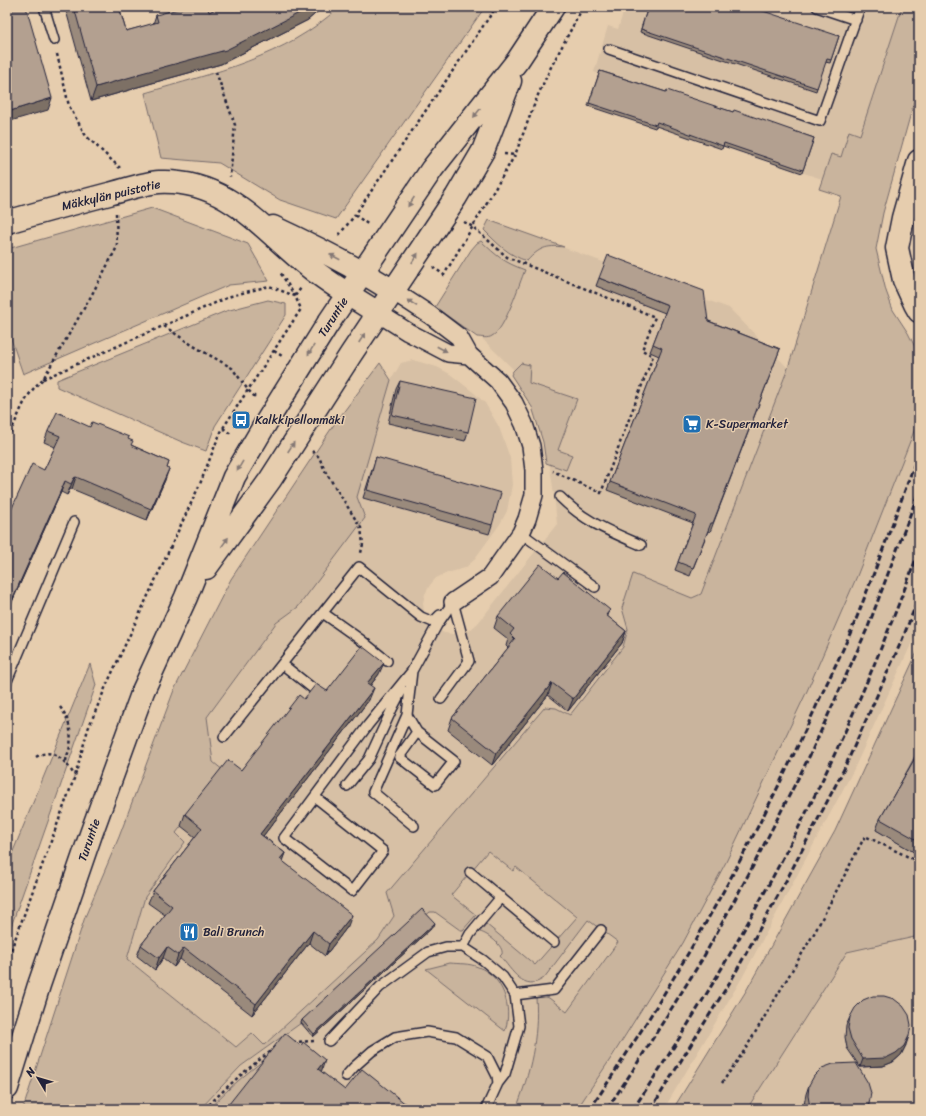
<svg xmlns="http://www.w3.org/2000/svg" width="926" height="1116" font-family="Sriracha,sans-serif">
<rect width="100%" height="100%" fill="#e6cdae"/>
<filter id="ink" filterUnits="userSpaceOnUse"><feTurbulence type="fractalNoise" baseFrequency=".025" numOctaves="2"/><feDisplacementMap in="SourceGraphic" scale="8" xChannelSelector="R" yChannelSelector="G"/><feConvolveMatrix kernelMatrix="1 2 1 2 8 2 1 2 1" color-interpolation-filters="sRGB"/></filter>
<g filter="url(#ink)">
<path fill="#d7c0a5" d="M625,7h277l-42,128 -11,-3 -8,25 -10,-3 -9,25 -99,-33 -1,3 -66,-23 -1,2 -67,-22 11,-32 -5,-2 14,-46 10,3z
M491,221l238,87 59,60 -87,226 -9,4 -70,10 6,21 -5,18 -53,68 -14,-7 -162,208 -16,24 -114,105 -12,-12 -16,14 -109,-88 18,-62 40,-55 -10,-9 48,-62 -10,-8 -6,-46 184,-337 10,-17 12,-3 24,7 13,7 23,18 12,11 14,24 11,31 2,27 -5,26 -7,13 -27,37 -8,7 -18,5 -11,5 -6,7 -5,9 -2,9 1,9 5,9 7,7 8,5 9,1 10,-1 7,-3 8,-7 79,-99 -3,-30 -13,-86 -26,-37 -71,-70z
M918,421l1,206 -65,142 -112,209 -78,131h-87l36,-54 70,-112 43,-81 81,-171 50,-115z
M488,851l25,20 11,-14 94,85 -51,70 -46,97h-321l41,-43 26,-18 154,-135 30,-18z
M919,936v173h-172l100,-157z"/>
<path fill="#c9b49d" stroke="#766b6c" d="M339,7h146l-149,212 -56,-19 -61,-37 -58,-5 -16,-65c68,-20 141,-36 194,-86z
M902,7h17v77l-36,129 -7,36 10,42 7,19 15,23 11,22 -1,66 -61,155 -50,115 -81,171 -43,81 -70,112 -36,54h-61c14,-35 23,-73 20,-111l5,-3 8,3 18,14 51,-70 -30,-22 -44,58c-20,15 -32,-8 -44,-22l2,-2c2,-8 -14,-20 -22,-22l6,-8 49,41 42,-48 -61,-50 -3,4 -25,-20 -37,44 25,20 -13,15h-3l-25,-18h-5l-5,4 -124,107 -60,43 -41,43h-177l62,-192 34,-80 55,-147 57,-111 102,-153 47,-63 11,17 -34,117 8,21 -67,89 -22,16 -69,94 6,45 11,9 -48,62 9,9 -40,55 -18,62 109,88 16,-14 12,12 114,-105 16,-24 -7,-23 158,-186 11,1 14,7 53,-68 5,-18 -6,-21 11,-34 59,24 9,-4 87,-226 53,-172 -22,-7 12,-35 10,3 8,-26 11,4z
M152,208l96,36 21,37 -40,4 -206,89 -16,-47v-78z
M489,220l2,1 73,26c-18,-2 -25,1 -37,14 -19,-6 -29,-17 -43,-31z
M481,241c16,15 22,21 44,29 -6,14 -20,60 -33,66 -4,3 -11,1 -15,1l-42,-30 36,-57 6,-7z
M268,300l18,4v11l-71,111 -9,25 -24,-9 -125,-55v-7l169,-69z
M521,363l9,2 -1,18 48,16 -19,51 14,5 -6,15 -20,-7 -3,-21 -11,-35 -21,-32 2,-4z
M919,648v100l-43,82 43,25v81l-72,16 -100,157h-74l73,-118 89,-160z
M90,664l6,21 -89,253v-72z
M450,963c9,1 19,0 28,4 25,9 35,40 27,64l-79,-62z
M279,1049l-47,60h-23c21,-23 45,-42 70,-60z"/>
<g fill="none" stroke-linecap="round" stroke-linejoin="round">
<g stroke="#22223b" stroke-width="12">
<path id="lane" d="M44,7l10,33
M817,7l39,13
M609,49l211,72 40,-114
M560,497c25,25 49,34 81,48
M521,533l74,54
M323,613l38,27 26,21
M282,664l39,31
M412,671l-5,44 -34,77 41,34
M7,681l67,-159
M441,699l28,-38 -16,-59
M407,715l10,17 37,29 -19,24 -36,-28 18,-25
M224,737l135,-170 62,50 12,5 7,-7
M347,786l22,-27 23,-50 10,-19
M315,797l68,54 -31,40 -68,-53 84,-113 44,-54 25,-46 16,-23
M470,872l84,70
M463,947l7,-13 31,-37
M515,995l39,-5 47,-60
M329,1041l51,-54 48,-35 18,-5h17l20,13 20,17 12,18 4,31 -14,48 -7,9
M346,1076l8,-9 18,-16 23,-14 32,-5 29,5 31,19 10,20 1,7 -12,26"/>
</g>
<g stroke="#22223b" stroke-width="20">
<path id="street" d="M393,291l37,24 29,22 10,18 29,26 16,22 10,21 7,22 3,24v25l-7,24 -6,14 -31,44 -37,25
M378,313l30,19 40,21 21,2"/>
</g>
<g stroke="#22223b" stroke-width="25">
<path id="secondary" d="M919,161l-16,57 -6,30 7,32 11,24 4,7
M7,222c34,-10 68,-19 102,-28 16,-4 35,-11 50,-12 67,-3 102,46 149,84 22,18 46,32 70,47
M273,227c41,19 82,40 120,64
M206,568l64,-88 81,-126 105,-157 27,-46 27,-70
M7,1088l32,-103 52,-151 52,-143 43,-94 48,-120 33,-56 60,-96 105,-156 86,-109 35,-53"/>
</g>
<path stroke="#22223b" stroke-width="2.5" stroke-dasharray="3 3" stroke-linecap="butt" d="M57,54l12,52 17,30 34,32
M216,72l19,53 -5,52
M504,154l11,1
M355,215l14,10
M464,222l9,5 34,30 148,60 -13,33 11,6 -52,137 -48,-22
M339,235l16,-20 141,-208
M433,267l11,8 71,-120 23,-60 13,-28 32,-60
M295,296l6,-8
M164,326l28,19 40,23 16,22 8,8
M274,351l8,5
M43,379l188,-83 38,-10 26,10
M223,428l9,7
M7,438c13,-22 15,-41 36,-59l47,-81 27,-51 -1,-34
M312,451l7,6 6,14 36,57 2,16 -2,9
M60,707c9,11 12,25 10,39 -1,6 -4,11 -4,16
M36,757c18,-11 30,5 39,19
M7,961l68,-185 13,-47 18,-43 94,-202 16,-41 7,-15 78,-119 -6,-13 -15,-24
M293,1042l21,-1
M722,1083l24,-35 70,-118 49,-94 54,26
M205,1109c21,-22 44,-42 69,-60"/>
<use href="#lane" stroke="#e6cdae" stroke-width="9"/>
<use href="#street" stroke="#e6cdae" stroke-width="17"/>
<use href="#secondary" stroke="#e6cdae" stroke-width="22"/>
<path stroke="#22223b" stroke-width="3" stroke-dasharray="6 3" stroke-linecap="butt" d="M590,1109c86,-127 161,-260 225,-400 13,-29 28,-58 40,-87 22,-56 43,-113 64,-170
M607,1109l26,-39 70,-112 50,-92 57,-111 58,-128 51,-136
M633,1109c74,-109 140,-226 197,-345 33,-70 62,-141 89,-213
M651,1109l82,-132 54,-98 57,-110 58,-129 17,-43"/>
</g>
<path fill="#9a8a7c" stroke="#22223b" d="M65,7h54l7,24 27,-7 3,-9 53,-3 11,-5h103l-15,13 -87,44 -87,24 -1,1 -42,12z
M648,7l191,29 -9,27 -5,-1 -9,29 -176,-59z
M600,71l66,21 67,20 81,26 -12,35 -79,-27 -1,3 -66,-23 -1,2 -67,-22z
M599,278l181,71 -70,183 -2,-1 -18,45 -15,-6 18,-47 -86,-33 52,-134 -9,-4 15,-39 -69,-27z
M400,381l68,51 -3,9 -77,-18 8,-34z
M90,427l38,12 3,6 38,17 -2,6 -2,12 -18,40 -75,-31h-2l-3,6 -6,-3 -54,121v-94l37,-49 11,-23 -11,-5 4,-11z
M376,457l116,68 -3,9 -126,-36z
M558,578l68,53 -4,12 -54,68 -20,-16 -56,70 -44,-35 4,-12 56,-70 -2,-2 2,-7 -14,-11 4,-12z
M379,674l-9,12 -1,14 -106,136 22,17 -3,7 66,66 -23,30 -16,-13 -57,72 -72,-56 -6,8 -11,-9 -8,12 -18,-14 4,-11 24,-30 -17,-12 5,-12 42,-54 -14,-11 4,-12 56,-44 63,-71 23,-8z
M919,751v104l-43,-25 4,-11z
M434,926l-121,111 -12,-14 1,-3z
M850,1017l56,28 -5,10 -8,7 -10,4 -23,1 -13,-19 -2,-11 1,-11z
M809,1085l60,19 -2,5h-62l-1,-4 2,-11z"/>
<path fill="#7d7065" stroke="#22223b" d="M311,7h12l-15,13 -87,44 -87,24 -1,1 -42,12 5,-14 42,-13z
M52,98l-4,12 -41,12v-10z
M169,469l-4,11 -18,40 4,-11z
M76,477l-4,12h-2l-3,6 7,-17z
M65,481l-4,11 -54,121v-2z
M610,610l-4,11v-6z
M626,631l-4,12 -54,68 5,-12z
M384,663l-5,11 -16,21 4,-12z
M552,683l-4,12 -56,70 4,-12z
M374,688l-5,12 -113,145 4,-11z
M285,853l-4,11 -1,-5z
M352,915l-4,11 -23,30 4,-12z
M435,923l-1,3 -121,111 1,-3z
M313,931l-4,12 -57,72 4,-11z
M167,947l-4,11 -8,12 4,-12z
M184,948l-4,11 -6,8 4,-12z
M909,1036l-3,9 -5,10 -8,7 -10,4 -23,1 3,-8z
M325,1060l-5,16 -2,-7z"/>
<path fill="#b3a090" stroke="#22223b" d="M7,7h19l26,91 -45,14z
M74,7h45l7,24 32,-9 -2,-7 29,-8h23l1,5 11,-5h91l-85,43 -88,24v1l-42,12z
M648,7h103l88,29 -8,24 -4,-1 -10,29 -176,-59z
M600,71l66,21 1,-2 66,22 1,-2 80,28 -11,32 -79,-27 -1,3 -66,-24 -1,3 -67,-22z
M608,255l96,36 4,30 72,28 -67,174h-2l-18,45 -15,-6 18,-47 -86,-33 52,-134 -9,-4 15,-39 -69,-27z
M400,381l76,17 -8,34 -76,-17z
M57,412l33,15 2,-5 37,15 -1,2 5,2 -2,4 38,17 -2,6 2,1 -18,40 -75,-32 -2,1 -3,6 -6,-3 -58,130v-92l25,-55 12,6 16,-34 -12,-5z
M376,457l125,36 -9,32 -125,-35z
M540,564l18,14 5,-6 47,38 -4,5 20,16 -53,68 -21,-16 -56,70 -44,-35 63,-79 -5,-5 4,-5 -16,-13z
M362,646l22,17 -17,20 7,5 -114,146 25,19 -5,6 72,56 -23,29 -16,-13 -57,73 -72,-56 -6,7 -11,-8 -8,11 -18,-13 31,-39 -19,-15 49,-63 -17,-14 43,-54 13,10 58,-75 5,4 12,-15 11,7z
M919,751v90l-39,-22z
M422,909l13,14 -121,111 -12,-14z
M873,996h11l10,3 9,7 6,9 2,10 -2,11 -5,10 -8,7 -10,5 -23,1 -12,-20 -3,-11 2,-11 5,-9 8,-8z
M285,1033l16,13 2,-4 22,18 -7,9 27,21 17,-21 50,40h-187z
M856,1063l12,20 3,10 -2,11 -3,5h-54l-2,-2 -2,-11 1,-11 5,-9 8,-8 11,-4z"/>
<defs><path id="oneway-solid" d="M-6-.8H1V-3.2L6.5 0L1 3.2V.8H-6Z"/></defs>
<g fill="#847874">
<use href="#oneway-solid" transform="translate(477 113) rotate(128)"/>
<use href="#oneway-solid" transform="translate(411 202) rotate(124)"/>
<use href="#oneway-solid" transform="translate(335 257) rotate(-153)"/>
<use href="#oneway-solid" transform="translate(415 258) rotate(-57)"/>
<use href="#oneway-solid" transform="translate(412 303) rotate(-147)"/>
<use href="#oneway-solid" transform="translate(362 338) rotate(-57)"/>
<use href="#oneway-solid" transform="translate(442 349) rotate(28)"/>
<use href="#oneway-solid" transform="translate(311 350) rotate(122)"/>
<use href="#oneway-solid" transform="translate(291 447) rotate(-57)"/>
<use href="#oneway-solid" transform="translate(240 466) rotate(120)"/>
<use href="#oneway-solid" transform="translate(225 542) rotate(-54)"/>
</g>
</g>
<defs>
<g id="bus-square" transform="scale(1)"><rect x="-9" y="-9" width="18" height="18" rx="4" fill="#1f6fb2" stroke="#e6cdae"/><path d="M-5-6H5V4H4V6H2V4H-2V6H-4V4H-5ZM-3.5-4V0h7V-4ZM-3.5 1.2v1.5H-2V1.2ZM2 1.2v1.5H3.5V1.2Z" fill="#fff"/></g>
<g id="supermarket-square" transform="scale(1)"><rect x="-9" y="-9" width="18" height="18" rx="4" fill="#1f6fb2" stroke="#e6cdae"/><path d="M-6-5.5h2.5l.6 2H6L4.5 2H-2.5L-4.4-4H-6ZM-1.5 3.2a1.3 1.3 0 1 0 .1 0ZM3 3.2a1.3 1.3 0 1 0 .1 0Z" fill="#fff"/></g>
<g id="restaurant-square" transform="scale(1)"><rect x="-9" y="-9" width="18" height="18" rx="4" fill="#1f6fb2" stroke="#e6cdae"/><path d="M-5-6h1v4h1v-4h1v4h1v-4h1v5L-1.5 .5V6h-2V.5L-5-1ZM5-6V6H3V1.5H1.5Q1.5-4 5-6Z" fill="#fff"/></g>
</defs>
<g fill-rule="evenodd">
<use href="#bus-square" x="241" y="420"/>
<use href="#supermarket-square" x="692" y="424"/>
<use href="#restaurant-square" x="189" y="932"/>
</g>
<g text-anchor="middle" stroke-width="3" stroke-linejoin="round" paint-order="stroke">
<g font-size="12" fill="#22223b" stroke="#e6cdae">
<text transform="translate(111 195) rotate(-13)" y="4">Mäkkylän puistotie</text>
<text transform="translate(333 317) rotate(-57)" y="4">Turuntie</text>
<text transform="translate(89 840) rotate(-71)" y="4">Turuntie</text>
</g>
<g font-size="12" fill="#22223b" stroke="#e6cdae" text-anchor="start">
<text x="255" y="424">Kalkkipellonmäki</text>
<text x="706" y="428">K-Supermarket</text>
<text x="203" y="936">Bali Brunch</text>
</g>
</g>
<rect width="926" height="1116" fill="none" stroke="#e6cdae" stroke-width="24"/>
<rect x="12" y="12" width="902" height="1092" fill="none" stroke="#22223b" stroke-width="1.5" filter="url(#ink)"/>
<g transform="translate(38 1078) rotate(308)" stroke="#e6cdae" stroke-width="3" paint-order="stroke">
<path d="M0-3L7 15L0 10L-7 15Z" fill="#22223b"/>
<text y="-6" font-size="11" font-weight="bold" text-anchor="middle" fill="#22223b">N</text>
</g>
</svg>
